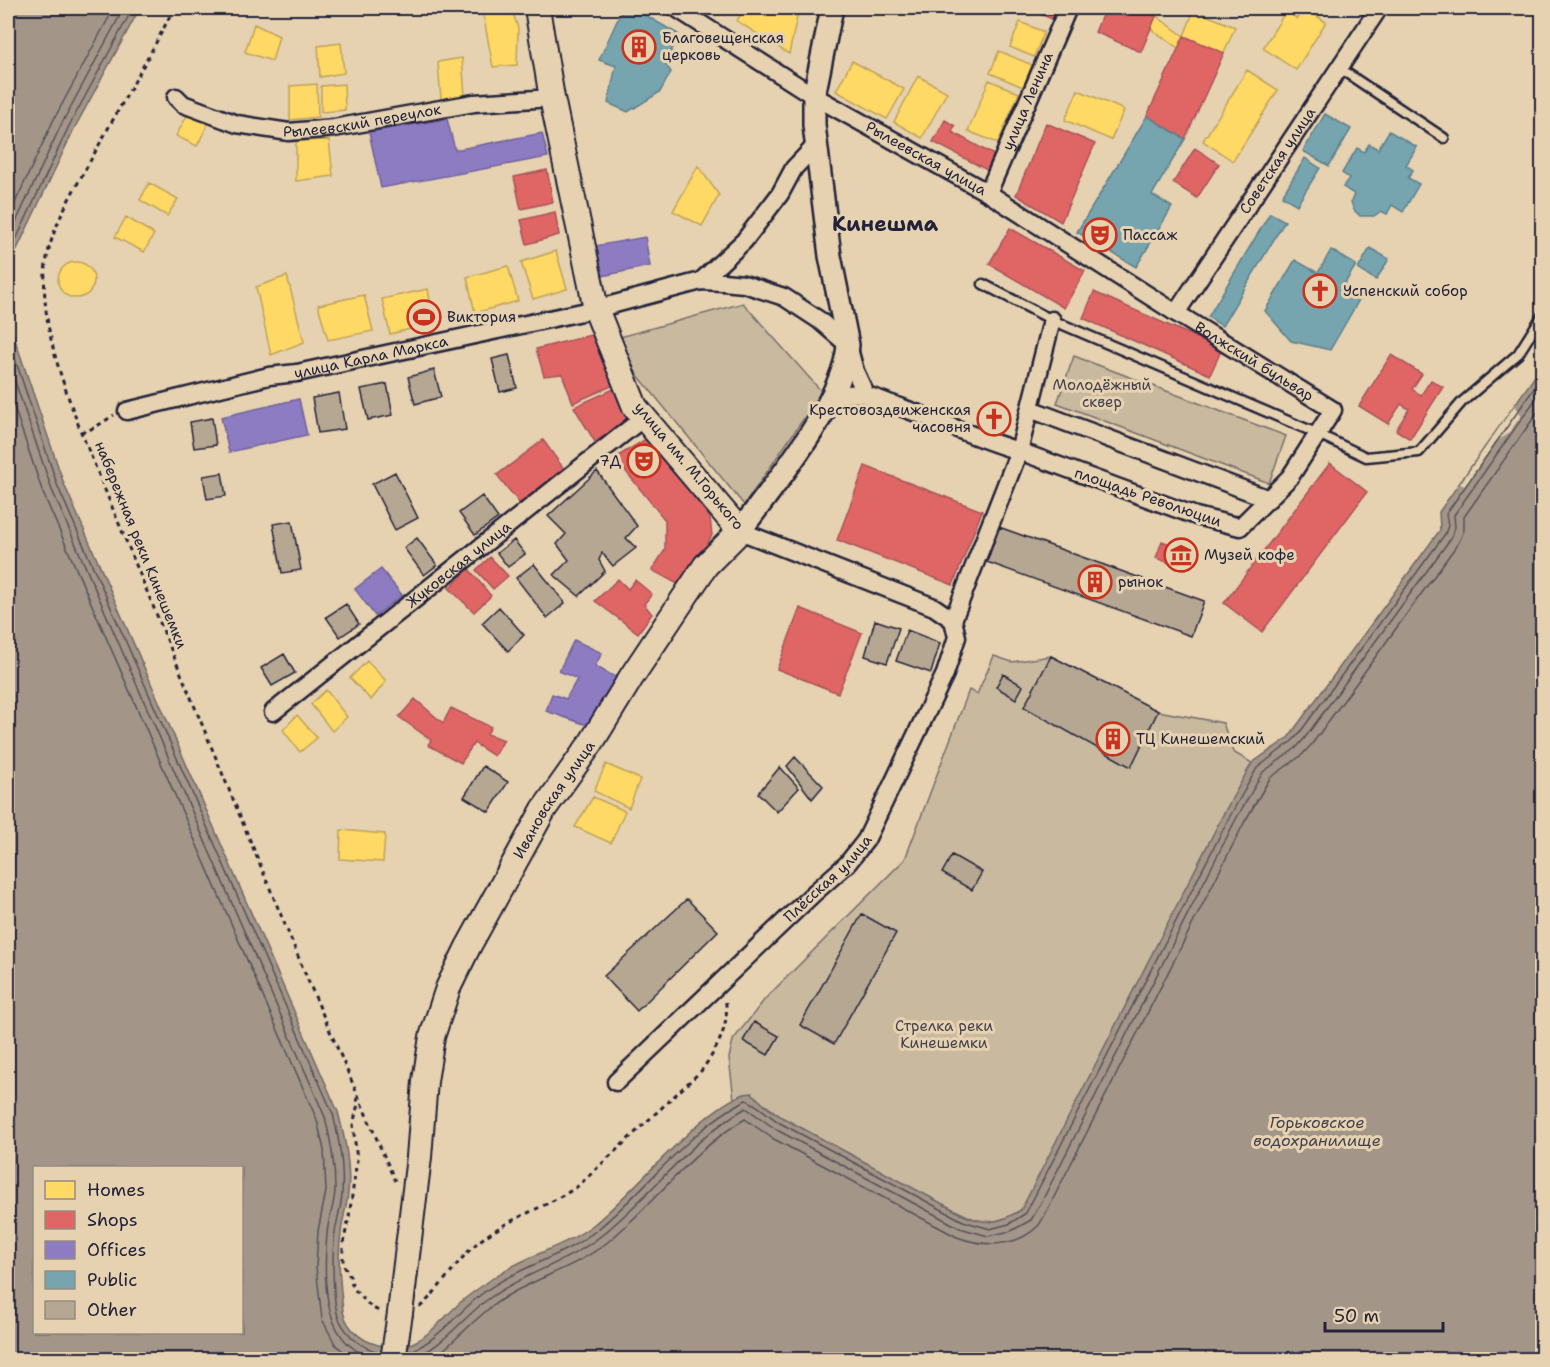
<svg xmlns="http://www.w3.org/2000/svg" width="1550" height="1367" font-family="'Shantell Sans',sans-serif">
<rect width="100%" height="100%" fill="#e6d2b0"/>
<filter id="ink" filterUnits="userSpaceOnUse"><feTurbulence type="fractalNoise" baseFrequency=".0167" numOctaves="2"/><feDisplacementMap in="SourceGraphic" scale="12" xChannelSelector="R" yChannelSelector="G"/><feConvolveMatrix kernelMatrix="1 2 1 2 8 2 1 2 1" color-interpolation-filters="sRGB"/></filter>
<g filter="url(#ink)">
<path fill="#c9b99f" stroke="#766e6d" stroke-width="1.5" d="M743,303l79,89 -78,113 -135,-165z
M1074,356l212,80 -17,47 -212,-80z
M994,656l18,6 39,-6 107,55 65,12 10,29 19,11 -28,50 -194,382 -9,15 -14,8 -18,5 -11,-2 -50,-24 -145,-79c-13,-9 -24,-20 -39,-24l-10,5 -5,-41 4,-18 32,-41 140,-140 64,-169 8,4z"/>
<path fill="#a39688" stroke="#6f6869" stroke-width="1.5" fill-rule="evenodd" d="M8,8h132l-66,121 -64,135 -2,13z
M8,319l56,165 274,628c7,27 13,54 10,81 -1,14 -6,27 -7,41 -3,19 -2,39 0,58 1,7 1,16 3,23 4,13 16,24 28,28 43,16 63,-18 91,-43 10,-8 22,-16 33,-24 30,-21 67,-28 97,-51 35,-26 120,-131 159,-132l13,13 18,12 182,98c24,9 34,7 56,-6l203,-397 28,-50 36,-25 5,-7 147,-201 -1,-18 103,-146v993h-1534zM34,1168h208v164h-208z"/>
<path fill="#e6d2b0" d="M1515,405l6,11 -14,19 -11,6 -31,45 -5,-2z"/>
<path fill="#ffd966" stroke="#bda259" stroke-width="1.5" d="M482,8h29l7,20 -1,37 -24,2z
M744,8h55l-10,46 -52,-33z
M1304,8l22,14 -30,48 -33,-22 23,-37 11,8z
M1194,10l41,17 -11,26 -40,-17z
M1156,16l28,20 -6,12 -27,-19z
M1020,22l24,10 -10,25 -24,-10z
M254,24l25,12 -7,25 -27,-9z
M341,43l3,30 -24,4 -2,-31z
M999,51l33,14 -9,22 -33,-14z
M462,58l3,38 -24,3 -3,-37z
M852,61l52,28 -17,30 -51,-28z
M1247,70l31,20 -45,71 -30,-20z
M918,76l29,16 -25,46 -28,-16z
M989,80l30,13 -21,50 -30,-12z
M317,84l1,33 -28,3v-34z
M344,84l1,26 -24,2v-26z
M1078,90l46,20 -13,30 -46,-20z
M188,114l20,10 -11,22 -21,-10z
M329,140l4,36 -37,5v-40z
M698,166l21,29 -17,31 -29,-15z
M149,183l29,16 -11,17 -27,-16z
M126,217l28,17 -10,18 -29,-15z
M556,251l11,38 -34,10 -12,-37z
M58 280a18 18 0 1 1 36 0a18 18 0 1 1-36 0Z
M508,266l10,35 -43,12 -8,-36z
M287,276l17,66 -33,13 -15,-68z
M428,289l6,34 -44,11 -8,-35z
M364,295l9,36 -45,9 -10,-35z
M367,661l19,20 -15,19 -21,-22z
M326,690l21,27 -15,14 -21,-27z
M297,715l20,23 -17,14 -17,-22z
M606,764l34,15 -11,29 -35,-17z
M593,797l32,14 -14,32 -36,-16z
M341,830l44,4 -2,28 -43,-3z"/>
<path fill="#e06666" stroke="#a75259" stroke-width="1.5" d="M1040,8h23l-6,13 -20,-8z
M1105,8h30l21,8 -15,36 -46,-20z
M1184,36l40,17 -39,86 -38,-23z
M945,120l10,6 -3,6 42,23 -7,15 -54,-28z
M1046,123l49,21 -34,78 -45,-27z
M1195,148l24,16 -22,34 -24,-15z
M547,170l6,32 -32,7 -7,-32z
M555,212l4,23 -32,9 -6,-24z
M1010,228l75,43 -21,37 -75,-44z
M1094,292l128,57 -12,26 -127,-57z
M595,334l21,50 -43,19 -11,-29 -18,2 -8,-27z
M1391,355l31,19 -10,15 9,6 10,-15 12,7 -33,52 -14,-9 13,-21 -8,-5 -13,20 -29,-18z
M616,388l18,28 -39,26 -21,-35z
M649,437l61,81 2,17 -29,52 -31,-17 13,-20v-30l-50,-62z
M543,440l21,29 -44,35 -23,-29z
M1330,463l37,29 -105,140 -38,-29z
M865,466l117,45 -29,74 -116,-45z
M1162,541l30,11 -6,17 -30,-11z
M490,557l18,19 -15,13 -17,-19z
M469,569l22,27 -17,16 -25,-24z
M618,579l10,10 7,-9 17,14 -8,10 8,10 -14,19 -43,-32z
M800,608l62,25 -24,60 -61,-24z
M415,699l28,24 8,-15 40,19 -4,7 17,6 -10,16 -20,-13 -13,20 -33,-18 3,-5 -32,-23z"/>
<path fill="#8e7cc3" stroke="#6e619a" stroke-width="1.5" d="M447,119l8,31 87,-17 6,24 -167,31 -12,-56z
M645,237l5,29 -48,10 -7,-30z
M299,399l8,36 -78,17 -8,-35z
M381,569l21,26 -27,21 -20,-27z
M574,640l28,13 -7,13 22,12 -24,49 -47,-16 6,-17 14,5 11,-20 -18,-8z"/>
<path fill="#76a5af" stroke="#5d7e8c" stroke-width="1.5" d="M623,8h10l45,26 -12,31 5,7 -11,20 -32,20 -20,-9 8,-37 -17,-6z
M1325,114l26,15 -22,37 -26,-15z
M1147,116l38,23 -33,56 20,12 -36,60 -59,-35z
M1389,131l28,16 -11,18 7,5 -5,8 11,6 -16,28 -11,-7 -5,9 -6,-3 -7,5h-14l-6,-6 -3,-8 3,-8 -11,-7 6,-9 -7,-5 15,-25 7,4 5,-8 9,5z
M1305,158l15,10 -23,37 -15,-9z
M1270,213l15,8 -63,105 -14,-9z
M1370,248l19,11 -13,21 -18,-11z
M1331,250l25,15 -14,23 18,10 -30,52 -39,-9 -26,-30 30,-51 23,13z
M988,405l20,8 -8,19 -20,-8z"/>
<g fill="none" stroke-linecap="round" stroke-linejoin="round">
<path stroke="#56505a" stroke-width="1.5" d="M8,218l46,-99 60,-111
M8,239l54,-116 62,-115
M8,257l61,-131 64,-118
M8,338l50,149 275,627c6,26 11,51 9,78 0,13 -5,27 -7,40 -3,19 -3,71 4,87 8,17 23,30 42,33
M8,361l44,129 273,627c6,24 10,47 10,72 0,15 -7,30 -8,45 -4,46 -6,116 53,125
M8,389l35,104 274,627 7,30 2,41 -8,40 -2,36 6,52 13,25 18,16
M408,1352c27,-8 52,-42 75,-59 36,-27 81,-36 115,-64 51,-42 89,-98 148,-129 7,1 26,18 34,23l183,98 27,8 19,-5 17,-11 204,-397 27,-48 34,-26 7,-7 147,-201 3,-8 -2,-12 96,-137
M407,1360c33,-9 54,-41 80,-60 36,-27 81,-37 115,-65 50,-40 88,-96 144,-127l31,22 183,98 28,8 23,-5 20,-11 11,-19 194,-382 27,-47 33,-24 8,-9 147,-201 4,-11 -1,-12 88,-125
M431,1360c28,-21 50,-50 81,-67 32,-18 68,-28 97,-52 46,-38 83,-91 136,-122l27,19 185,99c27,10 59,11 81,-11 5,-6 8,-14 12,-21l194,-382 26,-45 32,-23 10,-11 147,-202 5,-12v-13l78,-111"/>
</g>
<path fill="#b6a793" stroke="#22223b" stroke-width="1.5" d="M509,355l8,33 -17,4 -8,-33z
M434,370l7,27 -26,7 -7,-27z
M387,384l6,31 -25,5 -7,-31z
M339,393l6,36 -27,4 -6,-35z
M212,418l4,27 -22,3 -4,-26z
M597,471l40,55 -11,12 10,10 -23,18 -11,-13 -3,7 6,11 -26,25 -25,-21 15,-15 -12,-16 9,-10 -18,-18z
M395,472l23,46 -23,12 -23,-46z
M222,473l4,23 -19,3 -4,-23z
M482,496l16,22 -23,17 -16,-22z
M292,521l9,49 -19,3 -9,-49z
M999,527l205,74 -13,35 -204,-74z
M417,538l20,27 -13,10 -20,-27z
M514,540l11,14 -17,13 -11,-14z
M534,564l31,39 -18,15 -31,-40z
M346,604l13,20 -19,13 -14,-20z
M499,607l25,28 -16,16 -26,-28z
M875,620l24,8 -12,35 -22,-7z
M907,630l33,13 -9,30 -35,-12z
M284,654l11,19 -23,13 -11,-18z
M1051,656l107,55 -27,56 -107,-60z
M1003,674l20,12 -7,13 -20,-12z
M795,757l28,29 -11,13 -25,-33z
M483,766l25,16 -19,30 -25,-15z
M780,767l19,21 -22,24 -19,-19z
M952,855l30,17 -10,18 -30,-17z
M687,899l31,32 -81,80 -33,-35z
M862,914l34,19 -62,111 -34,-19z
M754,1022l25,14 -11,19 -25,-14z"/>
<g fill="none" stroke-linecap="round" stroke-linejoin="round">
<g stroke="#22223b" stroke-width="13">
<path id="service" d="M1339,68l105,70
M983,284l69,36 264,113 50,24 53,-5 43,-50 56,-48 24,-38"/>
</g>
<g stroke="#22223b" stroke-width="21">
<g id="minor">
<path id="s1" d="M676,8l138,88 174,97 188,120 157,97 -43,67 -50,50 -44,-11 -177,-65c-42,-12 -81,-31 -122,-45 -12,-4 -24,-10 -36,-12 -13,-1 -25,-1 -34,10"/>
<path id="s2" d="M176,97l7,7 54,20 52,8 45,-4 140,-25 78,-5"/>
<path id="s3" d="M988,193l80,-185"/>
<path d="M701,281l43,-40 36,-47 14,-26 23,-24"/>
<path id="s4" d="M1176,313l203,-305"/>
<path d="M1030,409l239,90"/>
<path id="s5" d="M127,411l142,-35 28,-3 299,-64 105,-28 22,1 21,2 40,13 35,23 29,25 7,26 11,24"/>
<path d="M740,531l194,76 19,13"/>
<path d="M953,620l66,-169 33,-131"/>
<path id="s6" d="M273,712l370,-294"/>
<path id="s7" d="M616,1082l197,-188 34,-30 19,-24 79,-166 12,-37 -4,-17"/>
</g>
</g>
<g stroke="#22223b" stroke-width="26">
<path id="tertiary" d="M740,531c34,-46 104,-130 108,-186l-18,-89 -16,-131v-29l18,-88"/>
</g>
<g stroke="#22223b" stroke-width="28">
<g id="secondary">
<path id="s8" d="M400,1313l19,-156 6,-76 7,-44 16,-49 20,-41 76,-138 47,-66 41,-67 74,-111 34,-34 -105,-124 -39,-98 -44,-211 -15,-90"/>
</g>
</g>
<path stroke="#22223b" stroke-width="3" stroke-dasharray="4.5 4.5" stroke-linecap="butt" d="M174,8c-25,50 -54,98 -81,148 -20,36 -45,75 -48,117 -4,54 18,110 36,159l226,546 88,203
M81,432l13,-4 20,-13
M357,1097l1,7 -5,21 4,35 -8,57 -6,27v20l7,12 3,12 18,19 10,5
M420,1307c21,-19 35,-44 56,-63 29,-25 70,-36 102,-58l123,-115c15,-20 30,-46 24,-72"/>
<use href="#service" stroke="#e6d2b0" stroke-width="8"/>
<use href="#minor" stroke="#e6d2b0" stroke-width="16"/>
<use href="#tertiary" stroke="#e6d2b0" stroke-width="21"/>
<use href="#secondary" stroke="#e6d2b0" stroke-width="24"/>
<g stroke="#22223b" stroke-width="28" stroke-linecap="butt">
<path id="secondary-bridge" d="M393,1360l7,-47"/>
</g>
<use href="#secondary-bridge" stroke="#e6d2b0" stroke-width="24"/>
</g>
</g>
<defs>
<g id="building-ring" transform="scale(1.725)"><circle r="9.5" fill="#e6d2b0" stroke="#c8321e" stroke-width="1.5"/><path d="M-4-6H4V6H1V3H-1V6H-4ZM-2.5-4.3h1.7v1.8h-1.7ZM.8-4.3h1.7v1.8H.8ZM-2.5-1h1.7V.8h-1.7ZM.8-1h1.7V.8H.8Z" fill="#c8321e"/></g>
<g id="theatre-ring" transform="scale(1.725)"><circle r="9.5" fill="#e6d2b0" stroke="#c8321e" stroke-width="1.5"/><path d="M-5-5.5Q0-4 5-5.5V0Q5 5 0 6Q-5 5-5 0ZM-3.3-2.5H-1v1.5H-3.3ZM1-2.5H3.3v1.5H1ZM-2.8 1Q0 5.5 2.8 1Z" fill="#c8321e"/></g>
<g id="church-ring" transform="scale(1.725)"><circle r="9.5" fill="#e6d2b0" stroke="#c8321e" stroke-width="1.5"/><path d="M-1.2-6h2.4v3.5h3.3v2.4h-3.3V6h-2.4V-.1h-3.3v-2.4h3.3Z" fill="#c8321e"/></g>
<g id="stadium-ring" transform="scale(1.725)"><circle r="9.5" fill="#e6d2b0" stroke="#c8321e" stroke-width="1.5"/><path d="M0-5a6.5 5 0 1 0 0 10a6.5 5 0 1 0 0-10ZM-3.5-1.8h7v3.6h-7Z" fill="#c8321e"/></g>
<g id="museum-ring" transform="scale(1.725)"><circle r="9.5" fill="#e6d2b0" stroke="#c8321e" stroke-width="1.5"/><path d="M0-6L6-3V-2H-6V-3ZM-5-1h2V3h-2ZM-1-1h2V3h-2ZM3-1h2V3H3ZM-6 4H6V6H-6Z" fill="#c8321e"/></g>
</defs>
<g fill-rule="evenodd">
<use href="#building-ring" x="639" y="47"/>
<use href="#theatre-ring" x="1100" y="235"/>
<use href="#church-ring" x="1320" y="291"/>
<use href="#stadium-ring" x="424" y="317"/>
<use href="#church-ring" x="994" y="419"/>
<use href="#theatre-ring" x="644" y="461"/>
<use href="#museum-ring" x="1181" y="555"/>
<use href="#building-ring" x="1095" y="582"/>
<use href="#building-ring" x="1113" y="739"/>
</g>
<g text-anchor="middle" stroke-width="6" stroke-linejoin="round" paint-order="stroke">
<g font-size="15" fill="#22223b" stroke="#e6d2b0" text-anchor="start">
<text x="662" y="43">Благовещенская<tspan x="662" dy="17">церковь</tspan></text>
<text x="1123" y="240">Пассаж</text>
<text x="1343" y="296">Успенский собор</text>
<text x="447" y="322">Виктория</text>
<text x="971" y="415" text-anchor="end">Крестовоздвиженская<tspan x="971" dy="17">часовня</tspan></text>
<text x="621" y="466" text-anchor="end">7Д</text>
<text x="1204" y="560">Музей кофе</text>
<text x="1118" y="587">рынок</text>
<text x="1136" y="744">ТЦ Кинешемский</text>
</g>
<g font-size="15" fill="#22223b" stroke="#e6d2b0">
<text dy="5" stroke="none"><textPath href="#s3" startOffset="100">улица Ленина</textPath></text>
<text dy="5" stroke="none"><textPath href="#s2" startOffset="194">Рылеевский переулок</textPath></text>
<text dy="5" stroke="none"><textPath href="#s1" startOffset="292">Рылеевская улица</textPath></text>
<text dy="5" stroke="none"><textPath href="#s4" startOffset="183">Советская улица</textPath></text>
<text dy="5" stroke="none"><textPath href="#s5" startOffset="250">улица Карла Маркса</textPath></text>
<text dy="5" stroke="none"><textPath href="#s1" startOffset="678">Волжский бульвар</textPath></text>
<text transform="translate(689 466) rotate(50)" y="5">улица им. М.Горького</text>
<text transform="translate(1148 497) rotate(19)" y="5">площадь Революции</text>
<text transform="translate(141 545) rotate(68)" y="5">набережная реки Кинешемки</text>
<text dy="5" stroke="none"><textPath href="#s6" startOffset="237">Жуковская улица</textPath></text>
<text dy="5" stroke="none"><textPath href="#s8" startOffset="546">Ивановская улица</textPath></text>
<text dy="5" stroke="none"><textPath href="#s7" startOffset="294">Плёсская улица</textPath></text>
</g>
<g font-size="15" fill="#43404f" stroke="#e6d2b0">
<text x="1102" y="390">Молодёжный<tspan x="1102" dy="17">сквер</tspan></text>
<text x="944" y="1031">Стрелка реки<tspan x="944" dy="17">Кинешемки</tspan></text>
</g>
<g font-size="16" font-style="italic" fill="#423f4e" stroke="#e6d2b0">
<text x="1317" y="1128">Горьковское<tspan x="1317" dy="18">водохранилище</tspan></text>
</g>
<g font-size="21" font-weight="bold" fill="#22223b" stroke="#e6d2b0">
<text x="885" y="231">Кинешма</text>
</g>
</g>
<rect width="1550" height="1367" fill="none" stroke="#e6d2b0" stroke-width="30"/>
<rect x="15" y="15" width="1520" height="1337" fill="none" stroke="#22223b" stroke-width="2" filter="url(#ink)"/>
<rect x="33" y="1166" width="210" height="168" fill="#e6d2b0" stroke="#988c81" stroke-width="1.5"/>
<rect x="45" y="1181" width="30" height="18" fill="#ffd966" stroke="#988c81" stroke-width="1.5"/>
<text x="87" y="1196" font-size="18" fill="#22223b">Homes</text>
<rect x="45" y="1211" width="30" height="18" fill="#e06666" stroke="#988c81" stroke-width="1.5"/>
<text x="87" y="1226" font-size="18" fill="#22223b">Shops</text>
<rect x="45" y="1241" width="30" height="18" fill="#8e7cc3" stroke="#988c81" stroke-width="1.5"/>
<text x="87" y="1256" font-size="18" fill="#22223b">Offices</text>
<rect x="45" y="1271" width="30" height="18" fill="#76a5af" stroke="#988c81" stroke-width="1.5"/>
<text x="87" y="1286" font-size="18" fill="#22223b">Public</text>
<rect x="45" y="1301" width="30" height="18" fill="#b6a793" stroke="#988c81" stroke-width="1.5"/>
<text x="87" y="1316" font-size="18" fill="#22223b">Other</text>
<path d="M1325 1322v9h118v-9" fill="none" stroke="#22223b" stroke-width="3"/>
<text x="1334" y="1322" font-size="18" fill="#22223b" stroke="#e6d2b0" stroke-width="4.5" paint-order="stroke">50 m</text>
</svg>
